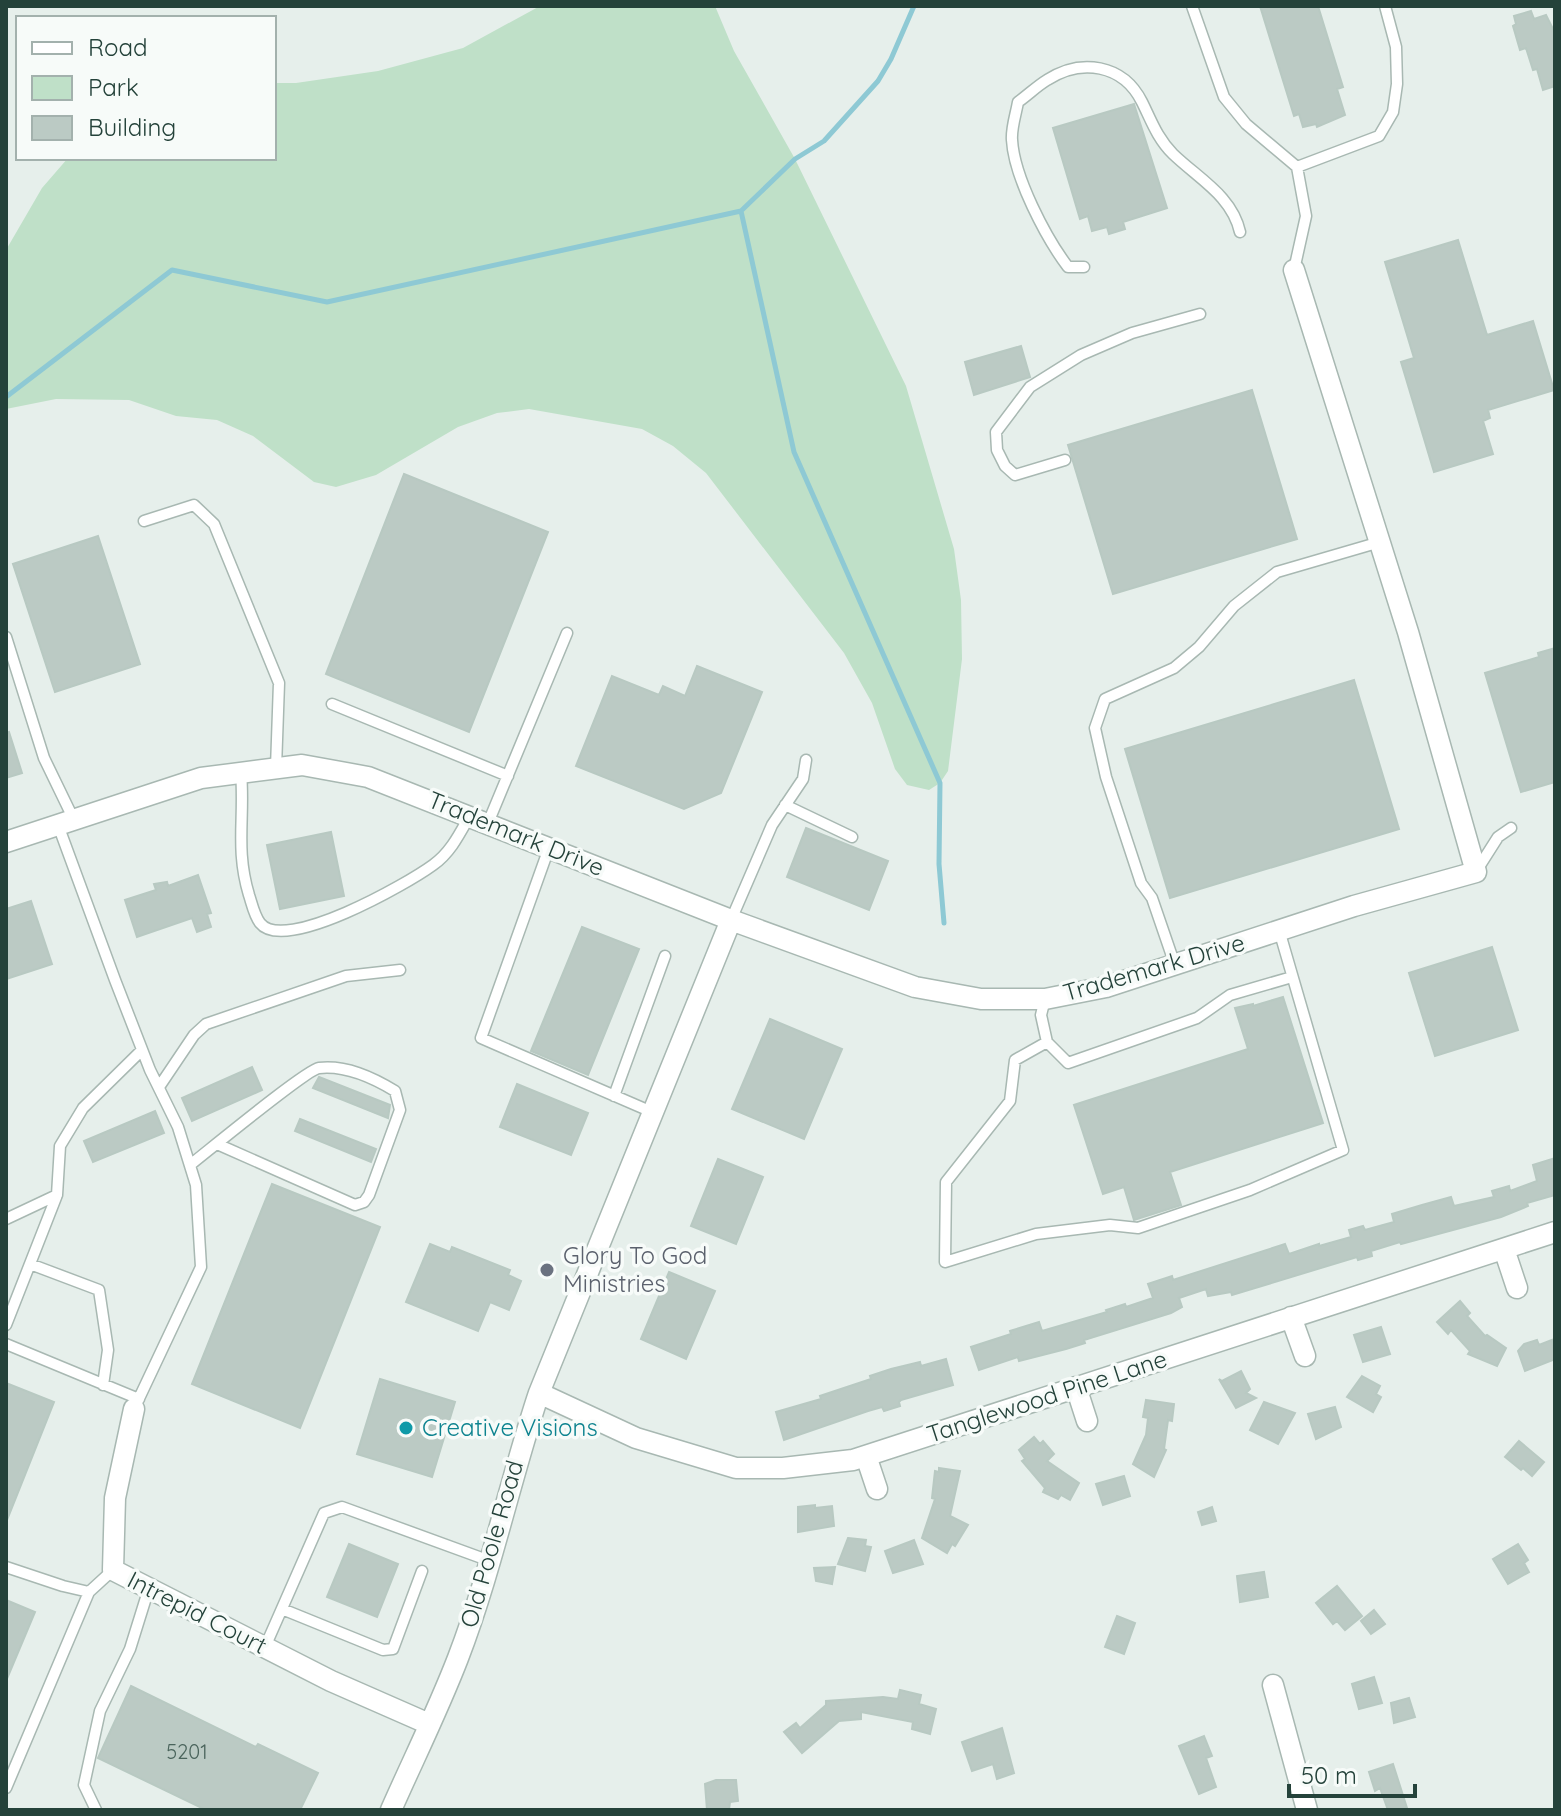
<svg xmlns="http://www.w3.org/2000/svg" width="1561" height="1816" font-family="Quicksand,sans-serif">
<rect width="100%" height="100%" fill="#e6efeb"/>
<path fill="#bfe0c8" d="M540,6h175l19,45 61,108 111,227 48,163 7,51 1,59 -14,112 -8,12 -11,7 -22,-5 -12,-16 -23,-66 -28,-50 -138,-180 -33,-27 -31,-17 -113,-20 -32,4 -39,14 -82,48 -40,12 -22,-5 -61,-46 -36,-16 -41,-4 -47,-16 -73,-1 -50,10v-159l36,-62 26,-30h206v-75h22l82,-12 85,-23z"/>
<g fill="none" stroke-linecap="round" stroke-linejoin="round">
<path stroke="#8ec9d4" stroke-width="5" d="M741,211l53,241 146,331 -1,81 5,59
M6,397l166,-127 155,32 414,-91 54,-52 29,-18 54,-60 13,-22 23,-53"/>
</g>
<path fill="#bbcac4" stroke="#b8c9c2" stroke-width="2" d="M1260,6h58l25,81 -6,2 8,26 -28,12 -1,-3 -13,3 -4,-13 -5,2z
M1531,11l3,8 12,-4 9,18v53l-12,4 -6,-21 -4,1 -7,-22 -6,2 -7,-24 3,-2 -2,-8z
M1134,104l33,104 -44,14 2,7 -16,5 -2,-7 -15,4 -4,-15 -8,3 -27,-91z
M1458,240l29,95 46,-14 21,69 -66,20 2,8 -7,3 10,33 -59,18 -33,-110 13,-4 -29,-96z
M1021,346l9,31 -56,18 -9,-33z
M1252,390l45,149 -184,55 -45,-149z
M404,474l144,58 -79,200 -143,-58z
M98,536l42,128 -85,28 -42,-128z
M1555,648v134l-34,10 -36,-119 54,-16 -1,-4z
M697,666l65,26 -41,101 -37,16 -108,-43 36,-90 47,19 4,-9 22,10z
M1354,680l45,149 -229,69 -45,-149z
M9,732l13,41 -16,5v-45z
M806,828l82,33 -19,49 -82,-33z
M331,832l13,64 -64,13 -13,-64z
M198,875l13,38 -4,1 4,13 -14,5 -5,-14 -55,19 -12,-37 31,-10 -2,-6 13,-2 1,4z
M31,901l21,63 -46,15v-70z
M582,927l57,22 -51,126 -57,-24z
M1492,947l26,83 -83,26 -26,-83z
M1283,997l40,126 -153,49 11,33 -47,15 -10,-33 -21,7 -29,-89 174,-56 -13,-41 18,-4v2z
M770,1019l72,30 -38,90 -72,-30z
M252,1067l10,23 -70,31 -10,-23z
M319,1077l71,28 -2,13 -75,-30z
M517,1084l71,29 -17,42 -71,-28z
M155,1111l9,22 -71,29 -9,-21z
M300,1119l76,30 -5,13 -76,-31z
M1555,1158v37l-28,8 1,3 -27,11 -100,27 -1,-2 -29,9 1,5 -14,4 -1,-3 -125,38 -1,-3 -23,4 -2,-7 -27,9 3,9 -11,6 -87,27 1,3 -19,6 -47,12 -1,-4 -39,13 -8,-23 40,-13 -1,-3 29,-9 3,9 65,-19 -1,-2 19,-6 1,3 27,-9 -5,-14 24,-8 1,4 112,-36 4,10 30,-10v2l32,-9 -2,-7 14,-4 2,4 29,-8 -2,-8 30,-9 29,-8 3,9 40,-9 -2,-6 17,-5 1,5 27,-10 -4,-16z
M718,1159l45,18 -27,67 -45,-18z
M272,1184l108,43 -80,201 -108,-44z
M430,1244l20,8 2,-5 58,23 -2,5 13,6 -12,29 -19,-8 -12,29 -72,-29z
M669,1272l46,19 -29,68 -45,-20z
M1460,1301l10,12 -3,3 18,20 2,-1 19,13 -9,18 -29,-12 2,-3 -19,-21 -3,4 -11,-12z
M1381,1327l9,27 -27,8 -9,-27z
M1537,1340l2,5 13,-5 3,19 -30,12 -7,-20 6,-7z
M946,1359l7,26 -52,15 -2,2 1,4 -16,5 -2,-4 -14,4 -84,29 -8,-28 45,-13 -1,-3 51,-17 -1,-3 21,-7 29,-7 1,4z
M1241,1371l9,18 -4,4 10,5 -20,10 -17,-29 3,2z
M1362,1376l18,10 -4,8 5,3 -8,15 -26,-15z
M380,1379l75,23 -23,75 -75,-23z
M6,1383l48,19 -47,118h-1z
M1146,1400l28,4 -2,17 -4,-1 -4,29 2,1 -12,27 -21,-13 13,-29 2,-17 -5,-1z
M1264,1402l31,11 -17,31 -28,-14z
M1335,1407l6,20 -25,12 -8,-25z
M1034,1437l6,7 3,-3 11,13 -7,7 32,22 -9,17 -9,-5 -3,4 -15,-7 2,-4 -23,-27 3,-2 -6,-9z
M1519,1441l25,21 -12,14 -9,-8 -2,2 -16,-13z
M939,1468l21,3 -10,45 18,9 -13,21 -3,-2 -5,9 -25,-15 13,-39 -3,-1 3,-27 4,1z
M1124,1476l6,20 -27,9 -7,-21z
M815,1505v3l17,-2 2,20 -36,6v-25z
M1212,1507l4,14 -14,4 -4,-13z
M848,1538l18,2 -1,6 6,1 -6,24 -27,-7z
M914,1540l9,24 -30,9 -8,-22z
M349,1544l49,20 -21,53 -50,-20z
M1518,1544l10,16 -4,3 5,9 -21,12 -15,-25z
M835,1567l-3,17 -16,-3 -2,-13z
M1264,1572l4,25 -28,5 -3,-26z
M1337,1586l25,30 -17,14 -8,-9 -4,3 -17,-21z
M6,1600l29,12 -29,69z
M1374,1610l11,14 -14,10 -10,-13z
M1117,1616l18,7 -11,31 -19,-7z
M1374,1677l8,26 -23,6 -7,-25z
M131,1686l125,61 2,-3 60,29 -18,37h-94l-108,-52z
M900,1690l21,5 -2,9 17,5 -6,25 -18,-5 1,-7 -52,-10v7l-22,2 -37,32 -18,-21 12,-9 4,5 26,-23v-4l57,-4 15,2z
M1409,1698l6,19 -21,6 -3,-20z
M1002,1728l12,45 -17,6 -4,-15 -21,7 -10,-29z
M1204,1736l8,20 -6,2 10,29 -17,7 -20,-48z
M1393,1764l14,44 -8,2h-11l-8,-22 -5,3 -6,-19z
M716,1780h20l2,21 -8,1 -1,8h-22l-2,-26z"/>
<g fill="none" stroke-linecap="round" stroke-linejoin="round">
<g stroke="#a8b8b2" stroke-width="13">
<path id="service" d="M1192,6l32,91 22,27 51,43 9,49 -12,54
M1297,167l82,-31 14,-24 4,-28 -1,-37 -11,-41
M1084,267h-16c-22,-29 -54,-90 -56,-127 -1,-12 4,-26 6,-38 10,-7 19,-16 29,-22 34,-22 76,-16 95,22 9,18 15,36 31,52 26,25 59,42 67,78
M1065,460l-50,15 -10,-9 -8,-16 -1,-18 34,-45 51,-32 51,-22 68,-19
M144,521l50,-16 20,19 65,159 -3,85
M6,637l38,121 30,62
M332,704l176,72
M241,773c4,44 -6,76 8,122 3,9 5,20 11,28 24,31 147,-39 173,-58 17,-12 26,-30 36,-48
M785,805l67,32
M488,823l79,-190
M58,825l57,155 35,90 28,57 18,58 5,82 -67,142
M549,848l-68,190 171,74
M1477,870l21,-33 13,-9
M731,920l41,-95 31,-46 3,-19
M1175,965l-23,-67 -11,-15 -35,-106 -11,-49 10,-29 69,-31 25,-21 35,-41 43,-34 103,-30
M1045,999l-4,16 6,27 -32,18 -5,41 -64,81 -1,80 91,-28 74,-9 28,3 112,-38 93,-40 -64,-220
M1047,1042l21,21 129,-45 33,-23 62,-18
M159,1087l35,-52 12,-11 140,-48 54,-6
M614,1096l51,-140
M190,1165c18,-14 116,-95 129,-97 27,-3 53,9 76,23l5,19 -31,85 -5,7 -9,3 -138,-61
M6,1219l51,-24
M30,1264l69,26 9,60 -5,35
M6,1325l51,-130 3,-49 23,-38 59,-58
M6,1344l133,55
M6,1567l57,19 26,6
M282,1609l101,41 10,-1 29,-78
M265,1647l59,-134 18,-6 148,54
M6,1788l83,-196 24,-22
M96,1810l-12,-25 16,-74 30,-62 19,-61"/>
</g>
<g stroke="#a8b8b2" stroke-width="23">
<path id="minor" d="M6,842l195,-64 101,-13 66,12 363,143 184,67 66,12h64l61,-12 248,-81 122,-34 -68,-240 -114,-362
M1504,1249l13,39
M1291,1317l14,39
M1076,1387l11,34
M539,1393l97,45 100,30h47l70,-8 702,-228
M134,1409l-19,89 -2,72 218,111 98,43
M866,1456l11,33
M1273,1685l34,125
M391,1810c22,-50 47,-100 67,-152 33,-86 52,-178 81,-265l192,-473"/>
</g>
<use href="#service" stroke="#fff" stroke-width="10"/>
<use href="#minor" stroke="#fff" stroke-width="20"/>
</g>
<circle fill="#6b7280" stroke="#f7fbf9" stroke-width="3" cx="547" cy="1270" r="8"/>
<circle fill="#0f9aa8" stroke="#f7fbf9" stroke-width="3" cx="406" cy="1428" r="8"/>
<g text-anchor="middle" stroke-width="7" stroke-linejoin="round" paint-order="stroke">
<g font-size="20" fill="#4a645c">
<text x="187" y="1759">5201</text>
</g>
<g font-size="24" fill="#24423a" stroke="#f7fbf9">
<text transform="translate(516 834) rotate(22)" y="8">Trademark Drive</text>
<text transform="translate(1154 968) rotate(-16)" y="8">Trademark Drive</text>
<text transform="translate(1047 1397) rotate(-18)" y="8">Tanglewood Pine Lane</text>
<text transform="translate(492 1544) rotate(-74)" y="8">Old Poole Road</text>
<text transform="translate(197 1613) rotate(27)" y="8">Intrepid Court</text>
</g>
<g font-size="24" fill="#5b616d" stroke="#f7fbf9" text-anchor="start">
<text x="563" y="1264">Glory To God<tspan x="563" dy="28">Ministries</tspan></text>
</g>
<g font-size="24" fill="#0d838f" stroke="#f7fbf9" text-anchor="start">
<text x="422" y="1436">Creative Visions</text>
</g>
</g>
<rect width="1561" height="1816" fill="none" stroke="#24423a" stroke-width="16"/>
<rect x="16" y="16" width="260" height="144" fill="#f7fbf9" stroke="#a3b1ad" stroke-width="2"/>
<rect x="32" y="42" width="40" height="12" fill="#ffffff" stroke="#a3b1ad" stroke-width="2"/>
<text x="88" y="56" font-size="24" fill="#24423a">Road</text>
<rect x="32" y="76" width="40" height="24" fill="#bfe0c8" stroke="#a3b1ad" stroke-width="2"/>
<text x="88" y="96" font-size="24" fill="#24423a">Park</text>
<rect x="32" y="116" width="40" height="24" fill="#bbcac4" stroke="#a3b1ad" stroke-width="2"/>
<text x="88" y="136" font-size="24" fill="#24423a">Building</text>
<path d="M1289 1784v12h126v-12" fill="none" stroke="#24423a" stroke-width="4"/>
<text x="1301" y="1784" font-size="24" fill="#24423a" stroke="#f7fbf9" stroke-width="6" paint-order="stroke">50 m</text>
</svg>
